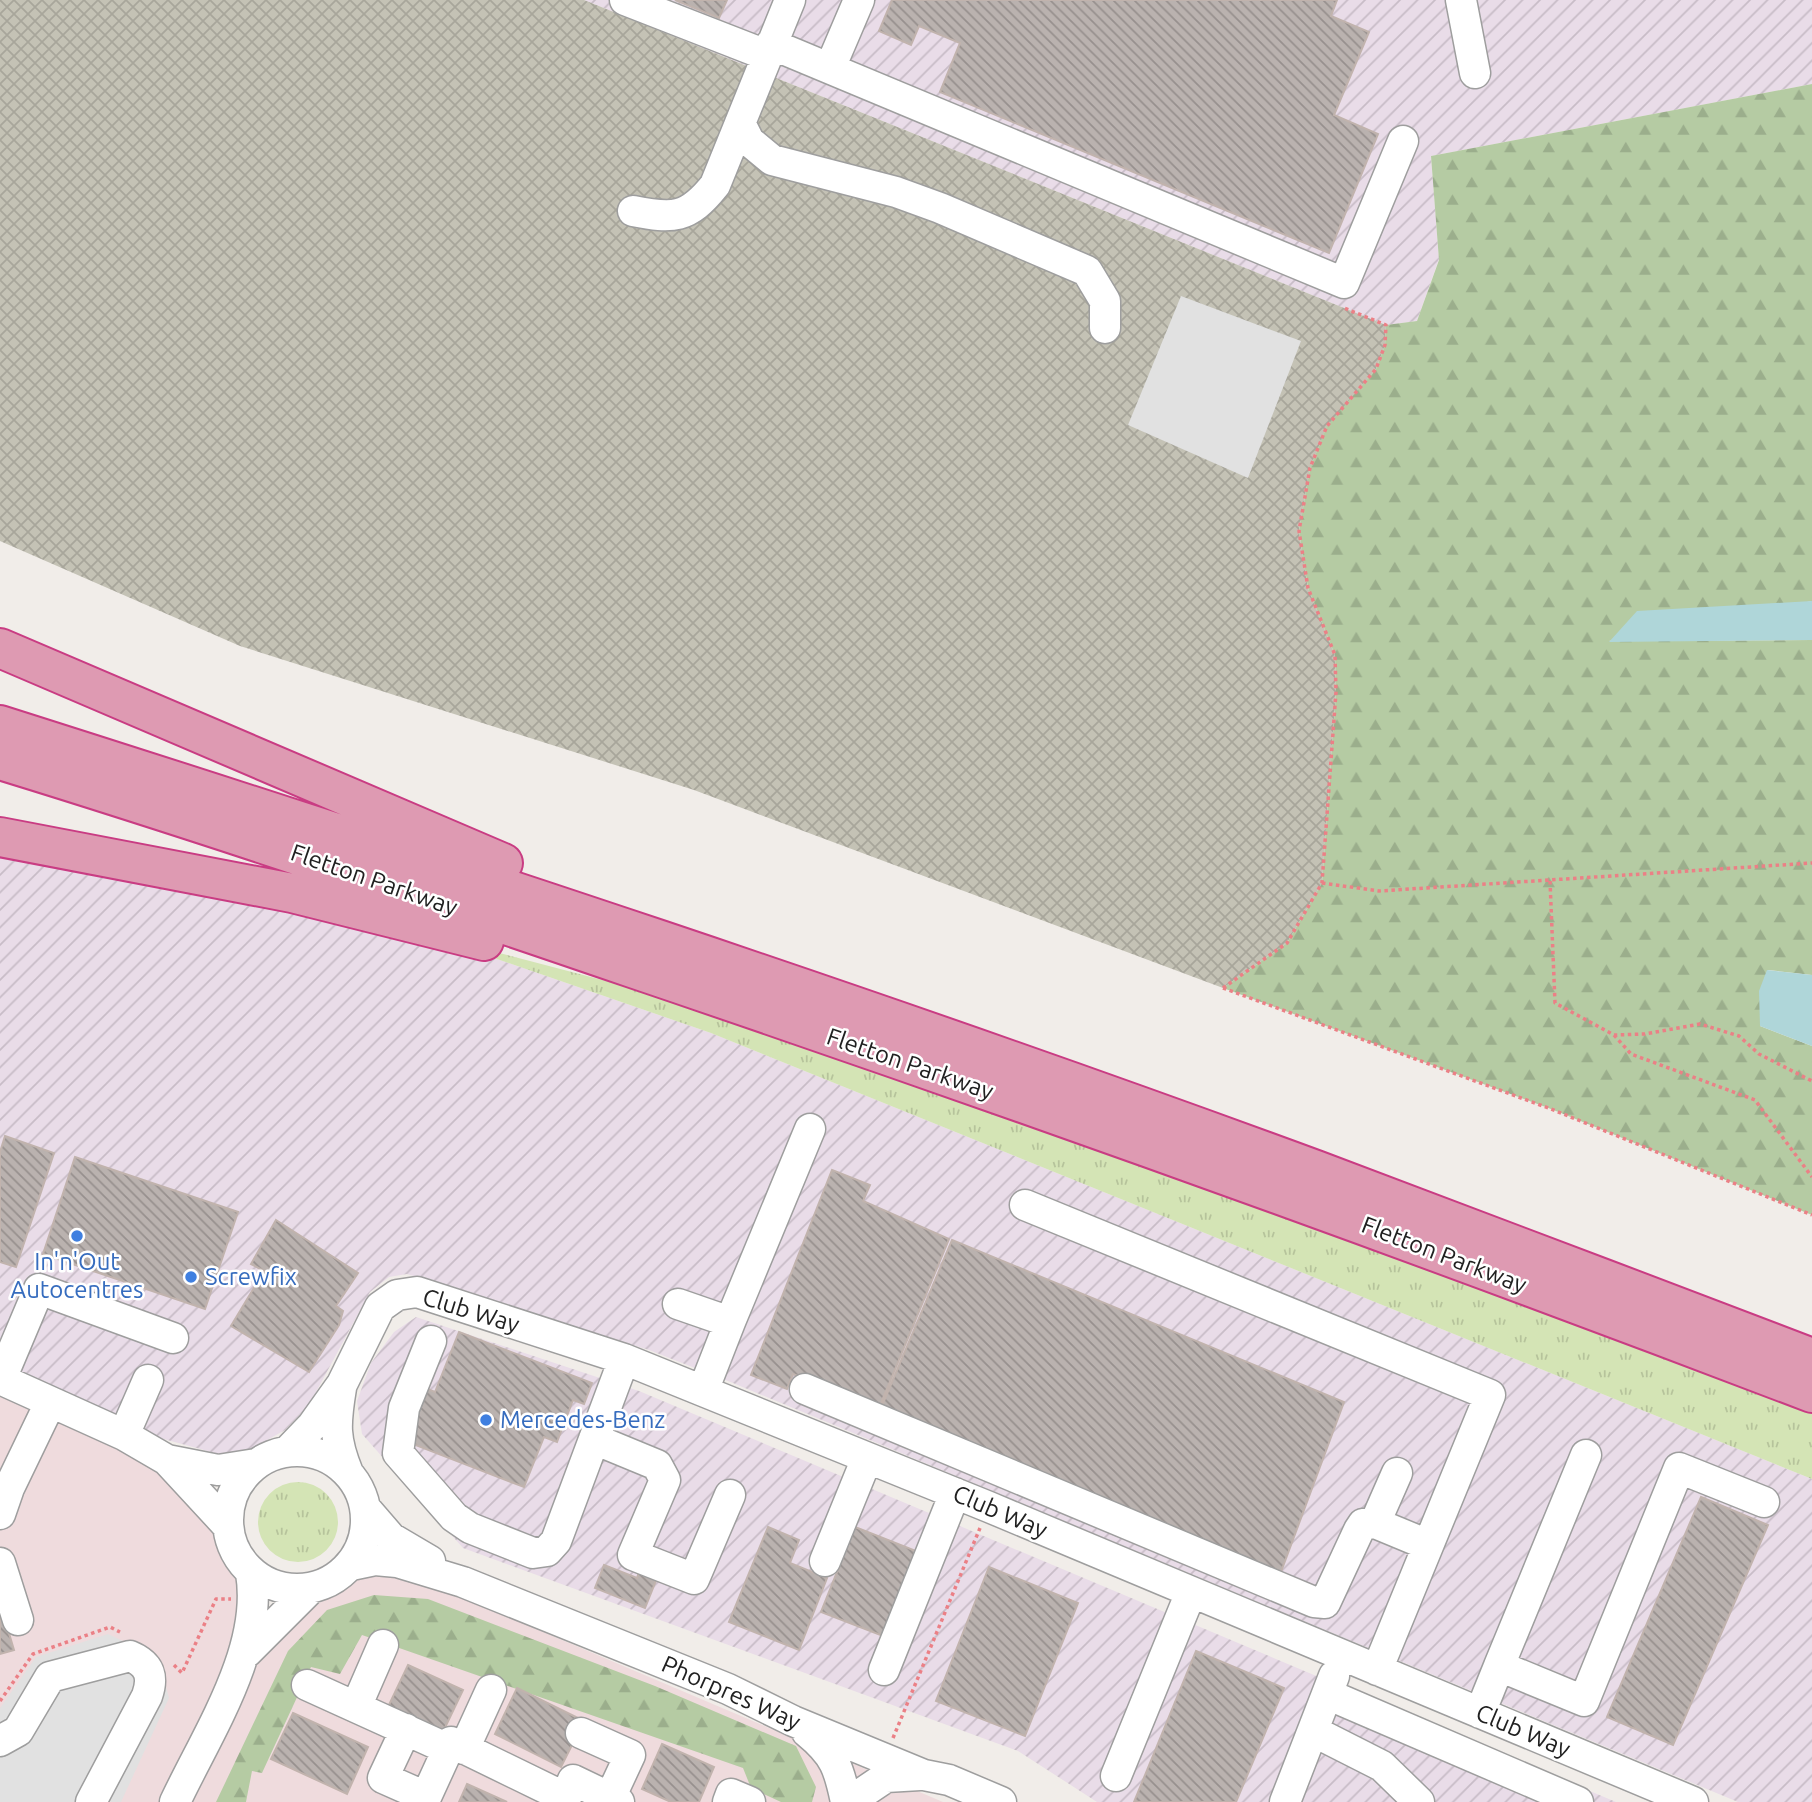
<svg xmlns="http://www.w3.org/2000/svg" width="1812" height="1802" font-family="Ubuntu,sans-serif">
<defs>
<pattern id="industrial-furrows" width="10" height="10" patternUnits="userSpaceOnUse" patternTransform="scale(1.75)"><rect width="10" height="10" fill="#e9dce8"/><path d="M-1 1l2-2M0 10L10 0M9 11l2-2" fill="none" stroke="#c8bcc7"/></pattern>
<pattern id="construction-cross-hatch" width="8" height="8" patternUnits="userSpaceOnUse" patternTransform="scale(1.75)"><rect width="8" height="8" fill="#c4c2b5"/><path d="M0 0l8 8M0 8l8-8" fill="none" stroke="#a8a69b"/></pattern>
<pattern id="grass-tufts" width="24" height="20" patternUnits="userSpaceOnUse" patternTransform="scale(1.75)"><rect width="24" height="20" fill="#d4e4b5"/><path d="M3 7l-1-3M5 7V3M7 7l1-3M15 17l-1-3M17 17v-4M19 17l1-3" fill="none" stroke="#b6c39b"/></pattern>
<pattern id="forest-firs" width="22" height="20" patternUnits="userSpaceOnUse" patternTransform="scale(1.75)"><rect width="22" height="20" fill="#b5cba3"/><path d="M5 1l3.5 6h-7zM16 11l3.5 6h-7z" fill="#9bae8c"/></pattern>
<pattern id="building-back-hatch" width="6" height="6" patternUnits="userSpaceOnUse" patternTransform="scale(1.75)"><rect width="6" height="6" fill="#bab2af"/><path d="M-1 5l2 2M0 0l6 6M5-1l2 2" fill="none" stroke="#97908e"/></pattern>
</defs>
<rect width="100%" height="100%" fill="#f1ede9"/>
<path fill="#efdbdd" d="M0,1396l137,58 40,30 34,35 16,25 15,35 -3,12 54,36 12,-14 46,-32 37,-10 33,9 522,222h-943z"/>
<path fill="url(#industrial-furrows)" d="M584,0h1228v84l-381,72 8,103 -22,62 -31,4z
M0,849l419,83 292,101 1101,446v323h-74l-1005,-419 -84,-33 -242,-76 -18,3 -19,15 -61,113 -24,25 -37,21 -22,5 -77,-21 -149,-70z
M416,1317l223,74 977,411h-519l-79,-51 -555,-203 -101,-114 -5,-33 14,-38 23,-31z"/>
<path fill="url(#construction-cross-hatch)" d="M0,0h584l802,325 -1,20 -9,24 -49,58 -17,41 -11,63 9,57 27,67 1,37 -14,191 -35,60 -64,45 -529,-198 -454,-144 -240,-105z"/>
<path fill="url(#grass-tufts)" d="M419,932l290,76 1103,399v72l-1101,-446z
M258 1522a40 40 0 1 1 80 0a40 40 0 1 1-80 0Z"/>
<path fill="url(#forest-firs)" d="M1812,84v517l-203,40 203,-1v335l-44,-5 -8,56 52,20v169l-261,-106 -328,-121 64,-45 35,-60 14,-191 -1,-37 -27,-67 -9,-57 11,-63 17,-42 49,-57 9,-24 1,-20 31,-4 22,-61 -8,-104z
M374,1595l54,4 227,87 141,60 20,41 -4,15h-31l-30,-14 -8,-20 -381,-133 -22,39 -29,-7 -49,106 -10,-2 -6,31h-30l72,-151 39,-41z"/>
<path fill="#e1e1e1" d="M1181,296l120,45 -53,137 -120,-53z
M108,1634l43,20 11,17 7,27 -48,104h-121v-94l36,-51z"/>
<path fill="#afd6d9" d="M1812,601v39l-203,2 28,-31z
M1767,970l45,5v71l-52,-20 -1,-35z"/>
<path fill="url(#building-back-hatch)" stroke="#c1b3ad" stroke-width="2" d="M675,0h52l-8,18z
M892,0h445l-6,16 38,16 -35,83 44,19 -49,119 -389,-161 20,-49 -41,-17 -8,19 -32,-14z
M5,1136l49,17 -38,114 -16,-5v-110z
M75,1157l163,55 -33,97 -162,-55z
M832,1170l38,15 -7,16 86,38 -70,169 -86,-34 -6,15 -36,-14z
M276,1220l82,53 -22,33 7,5 -4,14 -30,47 -78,-46 33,-55 -13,-7z
M952,1240l392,162 -66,178 -397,-172z
M459,1332l133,51 -8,21 -11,-4 -16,42 -13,-5 -20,50 -124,-48 20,-53 15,6z
M1701,1497l67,28 -95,220 -66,-28z
M768,1527l31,13 -9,23 37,15 -28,72 -70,-28z
M855,1527l61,24 -33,85 -62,-24z
M604,1565l33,13 4,-12 18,7 -14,35 -50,-20z
M989,1567l89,36 -53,133 -89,-35z
M0,1603l14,47 -14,4z
M1196,1651l88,37 -48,114h-102z
M408,1665l55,25 -21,44 -55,-25z
M517,1688l67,33 -23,46 -66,-33z
M293,1713l75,34 -21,47 -76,-35z
M662,1744l52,23 -15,35h-28l-29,-13z
M467,1784l40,18h-48z"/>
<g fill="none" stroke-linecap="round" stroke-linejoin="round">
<g stroke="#9e9e9e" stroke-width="33">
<path id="minor" d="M625,0l141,55
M1461,0l14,73
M771,44l573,239 59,-142
M830,68l29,-68
M740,123l9,18 23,19 124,32 44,16 147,63 18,30v27
M633,211c40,8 55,8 82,-26l75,-185
M1025,1205l465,190 -113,275
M678,1304l52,18 -27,69
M730,1322l80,-193
M431,1341l-27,67 -6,45 56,64 16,11 63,25 14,-2 9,-10 68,-182
M0,1379l124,56 43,25 60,65
M1,1379l38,-90 134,49
M341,1388c-6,36 -7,51 7,85
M805,1389l509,213 11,1 34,-73 4,-6 12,-1
M124,1435l24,-55
M594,1439l63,26 8,15 -32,75 61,24 36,-84
M228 1520a69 69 0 1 1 138 0a69 69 0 1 1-138 0Z
M288,1451l24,-25 30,-42 38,-77 17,-12 20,-3 207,67 365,148 704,295
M167,1460l51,10 38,-6
M1397,1473l-22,50 53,22
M366,1509l25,29 39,23
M0,1514l9,-26 41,-85
M825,1561l42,-103
M0,1563l18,57
M351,1565l24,-5 22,2 66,20 265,107 65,32 131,54 25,5 52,22
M247,1652l63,-63
M1499,1666l87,-211
M884,1670l71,-177
M307,1685l141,64 3,-7 115,56
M1327,1694l251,108
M356,1707l27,-62
M1480,1713l19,-47 85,35 95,-233 85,34
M406,1729l-23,49 43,19 22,-48
M1313,1731l69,35 37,36
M807,1732c28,23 32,36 39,70
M581,1733l49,22 -20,43
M0,1741l18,-10 32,-54 80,-21c19,8 24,20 17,40l-56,106
M464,1749l27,-59
M1116,1776l75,-184
M175,1802c32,-68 89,-153 76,-229
M564,1802l9,-22 46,22
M728,1802l3,-8 19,8
M849,1802l37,-25 34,-2
M1285,1802l49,-126"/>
</g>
<g stroke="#c93c83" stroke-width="42">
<path id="highway" d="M0,648l503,215
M0,725c441,140 881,285 1316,445 165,62 331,125 496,188
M0,760c212,65 422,136 632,208 396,134 790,276 1180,425
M0,837l292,56 192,48"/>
</g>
<path stroke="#eb8086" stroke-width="3.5" stroke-dasharray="3.5 3.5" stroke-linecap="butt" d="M1550,881l5,122 59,32 31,-1 55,-10 39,12 20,18 53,27
M1322,883l57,8 433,-28
M1223,988l64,-45 35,-60 14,-191 -1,-37 -27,-67 -9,-57 11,-63 17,-42 49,-57 9,-24 1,-20 -42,-17
M1223,988l328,121 261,106
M1614,1035l17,19 124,46 57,77
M174,1665l8,8 34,-74h15
M0,1701l33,-47 77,-27 10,5
M893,1738l87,-210"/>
<use href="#minor" stroke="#fff" stroke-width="30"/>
<use href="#highway" stroke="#de9ab2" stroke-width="38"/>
</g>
<g fill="#3f7fe0" stroke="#fff" stroke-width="2.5">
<circle cx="77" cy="1236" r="7"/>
<circle cx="191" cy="1277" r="7"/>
<circle cx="486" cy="1420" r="7"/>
</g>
<g text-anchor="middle" stroke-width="5" stroke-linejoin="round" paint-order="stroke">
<g font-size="24" fill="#212121" stroke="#fff">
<text transform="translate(374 880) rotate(19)" y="8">Fletton Parkway</text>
<text transform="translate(910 1064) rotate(19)" y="8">Fletton Parkway</text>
<text transform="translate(1444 1255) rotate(21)" y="8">Fletton Parkway</text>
<text transform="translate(471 1311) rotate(17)" y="8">Club Way</text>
<text transform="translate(1000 1512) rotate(23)" y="8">Club Way</text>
<text transform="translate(731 1693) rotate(24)" y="8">Phorpres Way</text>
<text transform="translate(1523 1731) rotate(23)" y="8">Club Way</text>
</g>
<g font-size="24" fill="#366cbe" stroke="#fff" text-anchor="start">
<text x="77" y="1270" text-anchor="middle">In'n'Out<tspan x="77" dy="28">Autocentres</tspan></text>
<text x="205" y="1285">Screwfix</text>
<text x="500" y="1428">Mercedes-Benz</text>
</g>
</g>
</svg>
